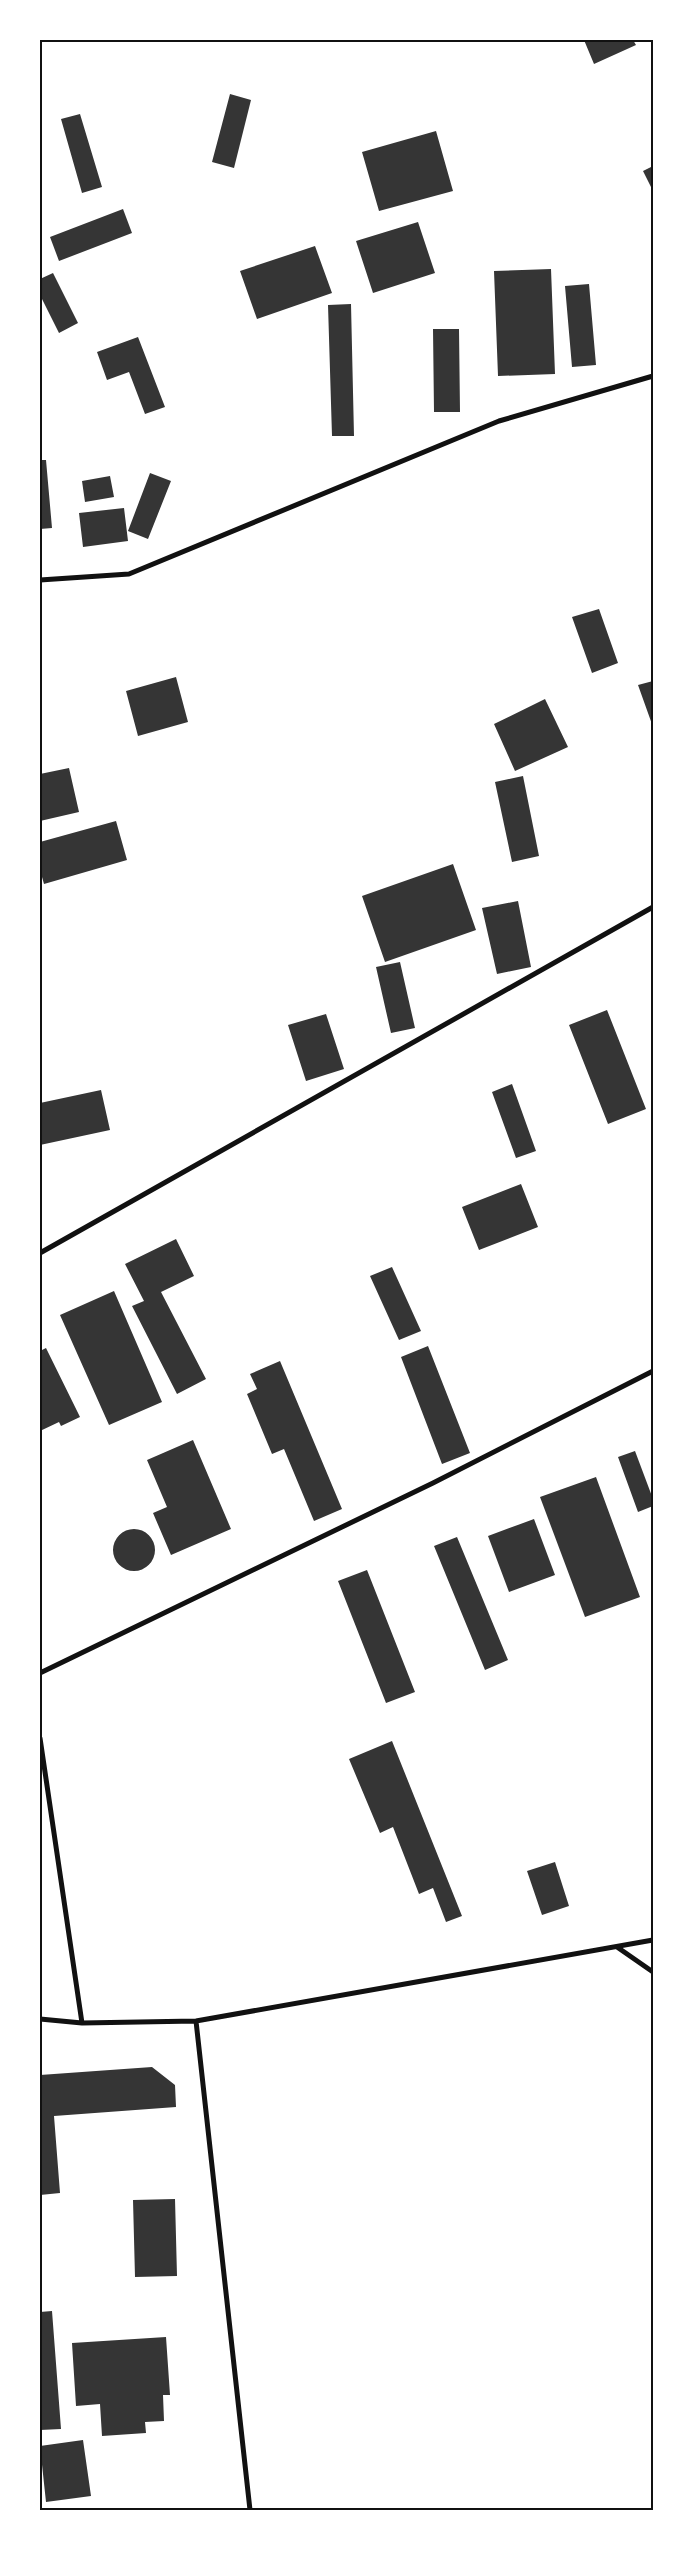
<svg xmlns="http://www.w3.org/2000/svg" width="693" height="2550" font-family="'Open Sans',sans-serif">
<rect width="100%" height="100%" fill="#fff"/>
<path fill="#353535" d="M584,40h49l3,5 -42,19z
M230,94l21,6 -17,68 -22,-6z
M80,114l22,73 -20,6 -21,-74z
M436,131l17,60 -74,20 -17,-59z
M653,166v25l-10,-20z
M123,209l9,24 -73,28 -9,-24z
M418,222l17,51 -62,20 -17,-52z
M315,246l17,47 -75,26 -17,-48z
M551,269l4,105 -57,2 -4,-105z
M53,273l25,50 -19,10 -19,-38v-16z
M589,284l7,81 -24,2 -7,-81z
M351,304l3,132h-22l-4,-131z
M433,329h26l1,83h-26z
M138,337l27,70 -20,7 -16,-42 -22,8 -10,-28z
M40,460h6l6,68 -12,1z
M150,473l21,8 -23,58 -20,-8z
M110,476l4,21 -29,5 -3,-21z
M124,508l4,33 -45,6 -4,-34z
M599,609l19,54 -26,10 -20,-56z
M176,677l12,45 -50,14 -12,-45z
M653,681v46l-15,-42z
M545,699l23,48 -53,24 -21,-47z
M69,768l10,44 -39,9v-47z
M523,776l16,80 -27,6 -17,-80z
M116,821l11,39 -83,24 -4,-14v-28z
M453,864l23,66 -91,32 -23,-66z
M518,901l13,66 -34,7 -15,-66z
M400,962l15,66 -24,5 -15,-66z
M607,1010l39,99 -38,15 -39,-99z
M326,1014l18,55 -38,12 -18,-56z
M512,1084l24,67 -20,7 -24,-66z
M101,1090l9,40 -70,15v-42z
M521,1184l17,43 -59,23 -17,-43z
M176,1239l18,37 -33,16 45,87 -29,15 -45,-88 12,-5 -19,-37z
M392,1267l29,64 -22,9 -29,-64z
M114,1291l48,111 -53,23 -49,-110z
M428,1346l42,107 -28,11 -41,-107z
M46,1348l34,69 -19,9 -2,-4 -19,9v-80z
M280,1361l62,148 -28,12 -30,-72 -12,5 -25,-60 10,-5 -7,-15z
M193,1440l38,89 -60,26 -18,-42 14,-6 -20,-47z
M635,1451l18,48v7l-15,6 -20,-55z
M596,1477l44,120 -55,20 -45,-120z
M534,1519l21,56 -46,17 -21,-56z
M113 1550a21 21 0 1 1 42 0a21 21 0 1 1-42 0Z
M457,1537l51,123 -23,10 -51,-124z
M367,1570l48,122 -29,11 -48,-122z
M392,1741l70,175 -16,6 -13,-34 -14,6 -26,-67 -13,6 -31,-74z
M555,1862l14,44 -27,9 -15,-44z
M152,2067l23,18 1,22 -122,9 6,77 -20,2v-120z
M175,2199l2,77 -42,1 -2,-77z
M52,2311l9,118 -21,1v-118z
M166,2337l4,58h-7l1,26 -19,1 1,11 -44,3 -2,-32 -24,2 -4,-63z
M83,2440l8,56 -45,6 -6,-56z"/>
<g fill="none" stroke-linecap="round" stroke-linejoin="round">
<path stroke="#111" stroke-width="5" d="M40,580l89,-6 370,-153 154,-45
M40,1253l613,-346
M40,1673l393,-190 220,-112
M40,1738l42,285
M617,1947l36,25
M40,2019l42,4 114,-2 457,-81
M196,2021l54,489"/>
</g>
<rect width="693" height="2550" fill="none" stroke="#ffffff" stroke-width="82"/>
<rect x="41" y="41" width="611" height="2468" fill="none" stroke="#111" stroke-width="2"/>
</svg>
